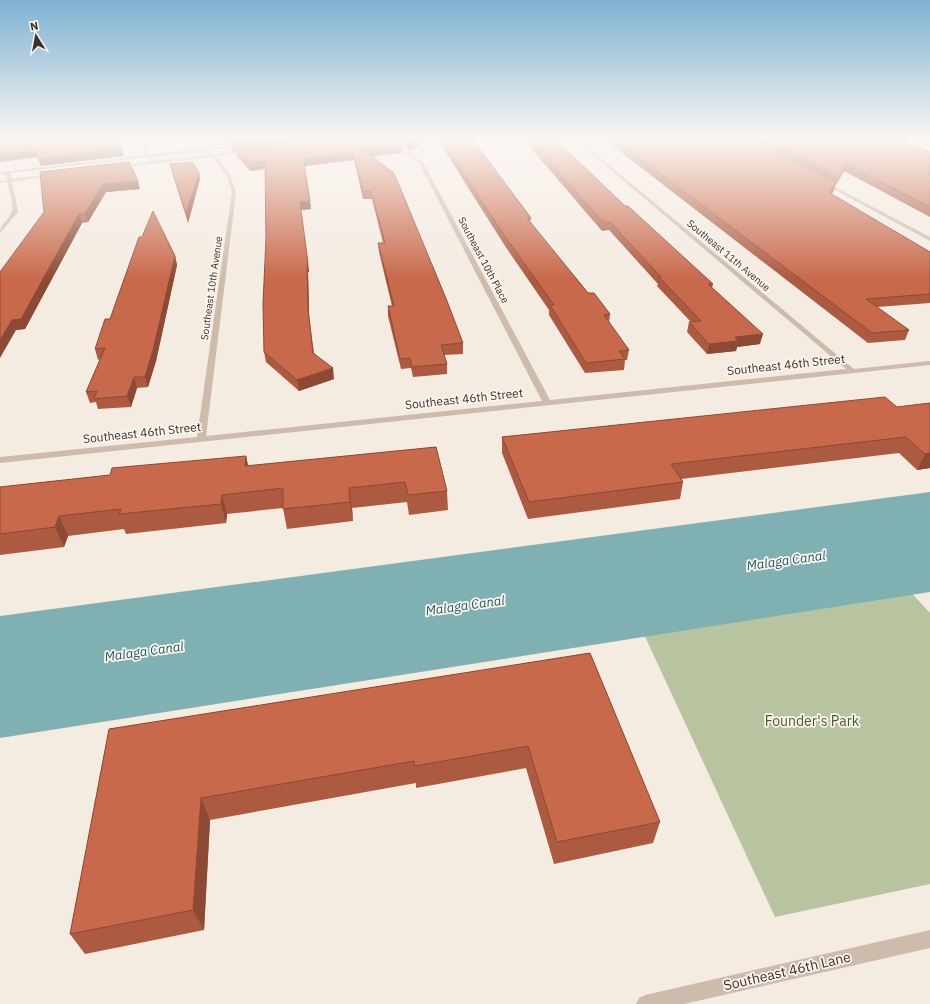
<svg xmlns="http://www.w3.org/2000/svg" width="930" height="1004" font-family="'IBM Plex Sans',sans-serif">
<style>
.green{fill:#b8c4a0}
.water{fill:#7fb0b2}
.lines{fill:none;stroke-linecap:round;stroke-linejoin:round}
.minor{fill:#cdbbac;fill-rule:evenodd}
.wall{fill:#ac5a40}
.shaded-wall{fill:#8c4a34}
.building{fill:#c8694b;stroke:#8c4a34}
.labels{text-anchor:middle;stroke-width:3.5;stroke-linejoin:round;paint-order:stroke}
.far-street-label{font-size:10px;fill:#3b302b;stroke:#fbf5ee}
.street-label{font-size:12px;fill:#3b302b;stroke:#fbf5ee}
.water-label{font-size:13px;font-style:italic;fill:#1f5a5e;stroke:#fbf5ee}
.near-park-label{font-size:14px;fill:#4a5a2e;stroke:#fbf5ee}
.near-street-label{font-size:14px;fill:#3b302b;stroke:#fbf5ee}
</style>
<rect width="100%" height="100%" fill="#f4ebe1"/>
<!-- green -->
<path class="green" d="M906 587 930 613V884L775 917 642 630Z"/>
<!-- water -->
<path class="water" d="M930 492V592L0 738V616Z"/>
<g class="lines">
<!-- minor -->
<path class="minor" d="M137 139H141L150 154 244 144 245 146 210 150 213 154 250 150 252 151 216 156 230 174 236 192 206 436 542 401 419 163 386 139H390L423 162 550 400 846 369 574 139H578L854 369 930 361V365L0 463V457L197 437 232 192C229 177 222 168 211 157L117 168 115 167 150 162 148 157 10 173 12 179 54 174 56 175 12 182 18 212 0 233C0 223 10 220 12 211 14 203 9 190 7 182L0 183V181L7 180 6 174H0V172L146 155ZM205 151 209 155 154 161 152 157Z
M912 139H917L930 144V146Z
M822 180 930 237V241L820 182Z
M930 930V948L684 1004H636L639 998 645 995Z"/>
</g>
<!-- wall -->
<path class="wall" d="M222 139H392L402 146V153L372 156 463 343V354L444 355 447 364V374L413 377 411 368 401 369 388 316V306H392L379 252 378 243H383L372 199H363L354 160 305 166 311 209 301 210 309 272H308L309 317 314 353 334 379 299 391 266 362 264 352 266 238 265 169 250 171 237 156 236 151H233L231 149 230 144H227Z
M392 139H429L410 151Z
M438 139H472L531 218 530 222 588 293 610 314 609 322 629 350 627 360H625L624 370 585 373 549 315V310L505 246 438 140Z
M523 139H555L625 206 713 284 712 288 760 344 737 347 736 351 707 354 687 332 689 322H691L657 286 658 284 609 230 602 231Z
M604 139H897L930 152V217L844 171 836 185 835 184 834 190 831 194 930 252V303L877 307 909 330 905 340 868 343Z
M170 164 200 179 188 223 172 172Z
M40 172 140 189 106 192 88 222 82 223 25 329 16 330 44 212Z
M175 256 177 265 156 361 148 387 137 388 131 407 98 409 96 402 90 403 86 392 100 359 98 360 95 349 110 319Z
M930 403V468L917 470 899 453 681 479 683 482 680 499 528 519 502 453V437L897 407Z
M436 447 447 491 448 510 409 515 407 502 352 508 353 521 287 529 283 508 227 514 226 523 126 534 124 529 68 536 64 547 0 555V487L110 475 246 456 248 466Z
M590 653 660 822 653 843 554 864 526 768 416 788V783L210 820 204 930 85 954 70 934 109 729Z"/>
<!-- shaded-wall -->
<path class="shaded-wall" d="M226 139H278L230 142V144H227Z
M283 139H342L236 149V151H233L232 144Z
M419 139H429L410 151V145Z
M402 146V153L365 157 364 150Z
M122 149 124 156 41 166 38 159Z
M37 150 40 157 0 162V155Z
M353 153 354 160 304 166 303 159Z
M265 161 266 169 250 171 249 163Z
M846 164 844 171 836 185 839 178Z
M199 172 200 179 188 223 186 214Z
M138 181 140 189 106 192 88 222 85 214 103 184Z
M836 182 834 190 828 201 830 193Z
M310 201 311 209 301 210 300 202Z
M79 214 82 223 25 329 16 330 0 358V340L12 320Z
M175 256 177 265 156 361 148 387 145 377Z
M307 263H308L309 272H308L309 317 308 308Z
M763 334 760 344 737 347 736 351 707 354 709 344 735 337Z
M333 368 334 379 299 391 297 380Z
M134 377 137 388 131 407 127 396Z
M930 453V468L917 470 925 454Z
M246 456 250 475 245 466Z
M349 488 352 508 353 521 350 502Z
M222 495 227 514 226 523 221 504Z
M59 516 68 536 64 547 55 527Z
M201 798 210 820 204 930 193 910Z"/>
<!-- building -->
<path class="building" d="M0 139H117L122 149 38 159 37 150 0 155Z
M254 139H283L232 144 230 142Z
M321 139H392L402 146 364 150 394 173 447 301 463 343 441 345 447 364 412 367 410 358 400 359 388 306H394L378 243H385L371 191 363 192 353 153 303 159 310 201 300 202 308 263H307L308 308 313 353 333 368 297 380 264 352 263 304 266 238 265 161 249 163 236 149Z
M401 139H419L410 145Z
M441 139H472L531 218H527L588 293H594L610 314 604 315 629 350 619 351 625 359 586 363 550 305H554L506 238Z
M529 139H555L625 206H628L713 284H708L763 334 735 337 738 341 709 344 689 322 701 321 659 277H661L610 222H603Z
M614 139H753L836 182 830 193 930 252V294L866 299 909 330 872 333Z
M763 139H897L930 152V207L846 164 839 178Z
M129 162 138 181 103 184 85 214H79L21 319 12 320 0 340V272L44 212 40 172Z
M192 162 199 172 186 214 170 164Z
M153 211 175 256 153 350 145 377H134L127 396 94 399 97 391 86 392 105 348 95 349 105 319H110L139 237H142Z
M885 397 897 407 930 403V453L925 454 906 437 671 464 683 482 529 502 502 437Z
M436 447 447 491 408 495 405 482 349 488 350 502 283 509V488L222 495 221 504 119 514 121 509 59 516 55 527 0 534V487L110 475 112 468 246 456 245 466Z
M590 653 660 822 557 842 528 746 415 766 414 761 201 798 193 910 70 934 109 729Z"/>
<!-- sky -->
<linearGradient id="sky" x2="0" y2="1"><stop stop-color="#7eb2d2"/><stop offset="0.5" stop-color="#faf6f2"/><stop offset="1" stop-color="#faf6f2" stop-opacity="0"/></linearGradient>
<rect width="930" height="279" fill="url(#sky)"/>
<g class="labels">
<!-- far-street labels -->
<g class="far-street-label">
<text transform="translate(729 255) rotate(40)" y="4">Southeast 11th Avenue</text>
<text transform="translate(484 260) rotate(62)" y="4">Southeast 10th Place</text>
<text transform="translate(211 288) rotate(-82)" y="4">Southeast 10th Avenue</text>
</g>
<!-- street labels -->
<g class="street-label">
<text transform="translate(786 365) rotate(-6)" y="4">Southeast 46th Street</text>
<text transform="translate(464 399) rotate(-6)" y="4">Southeast 46th Street</text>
<text transform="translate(142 433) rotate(-6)" y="4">Southeast 46th Street</text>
</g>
<!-- water labels -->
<g class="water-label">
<text transform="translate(786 560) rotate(-8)" y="5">Malaga Canal</text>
<text transform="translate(465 605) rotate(-8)" y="5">Malaga Canal</text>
<text transform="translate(144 651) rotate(-8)" y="5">Malaga Canal</text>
</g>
<!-- near-park labels -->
<g class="near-park-label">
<text x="812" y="726">Founder's Park</text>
</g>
<!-- near-street labels -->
<g class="near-street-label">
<text transform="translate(787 971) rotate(-13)" y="5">Southeast 46th Lane</text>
</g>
</g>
<!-- north arrow -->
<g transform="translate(36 36) rotate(349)" stroke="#fbf5ee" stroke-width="3" paint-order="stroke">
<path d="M0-3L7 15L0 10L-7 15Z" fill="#3b302b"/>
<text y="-6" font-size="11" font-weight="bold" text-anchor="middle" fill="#3b302b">N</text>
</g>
</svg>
